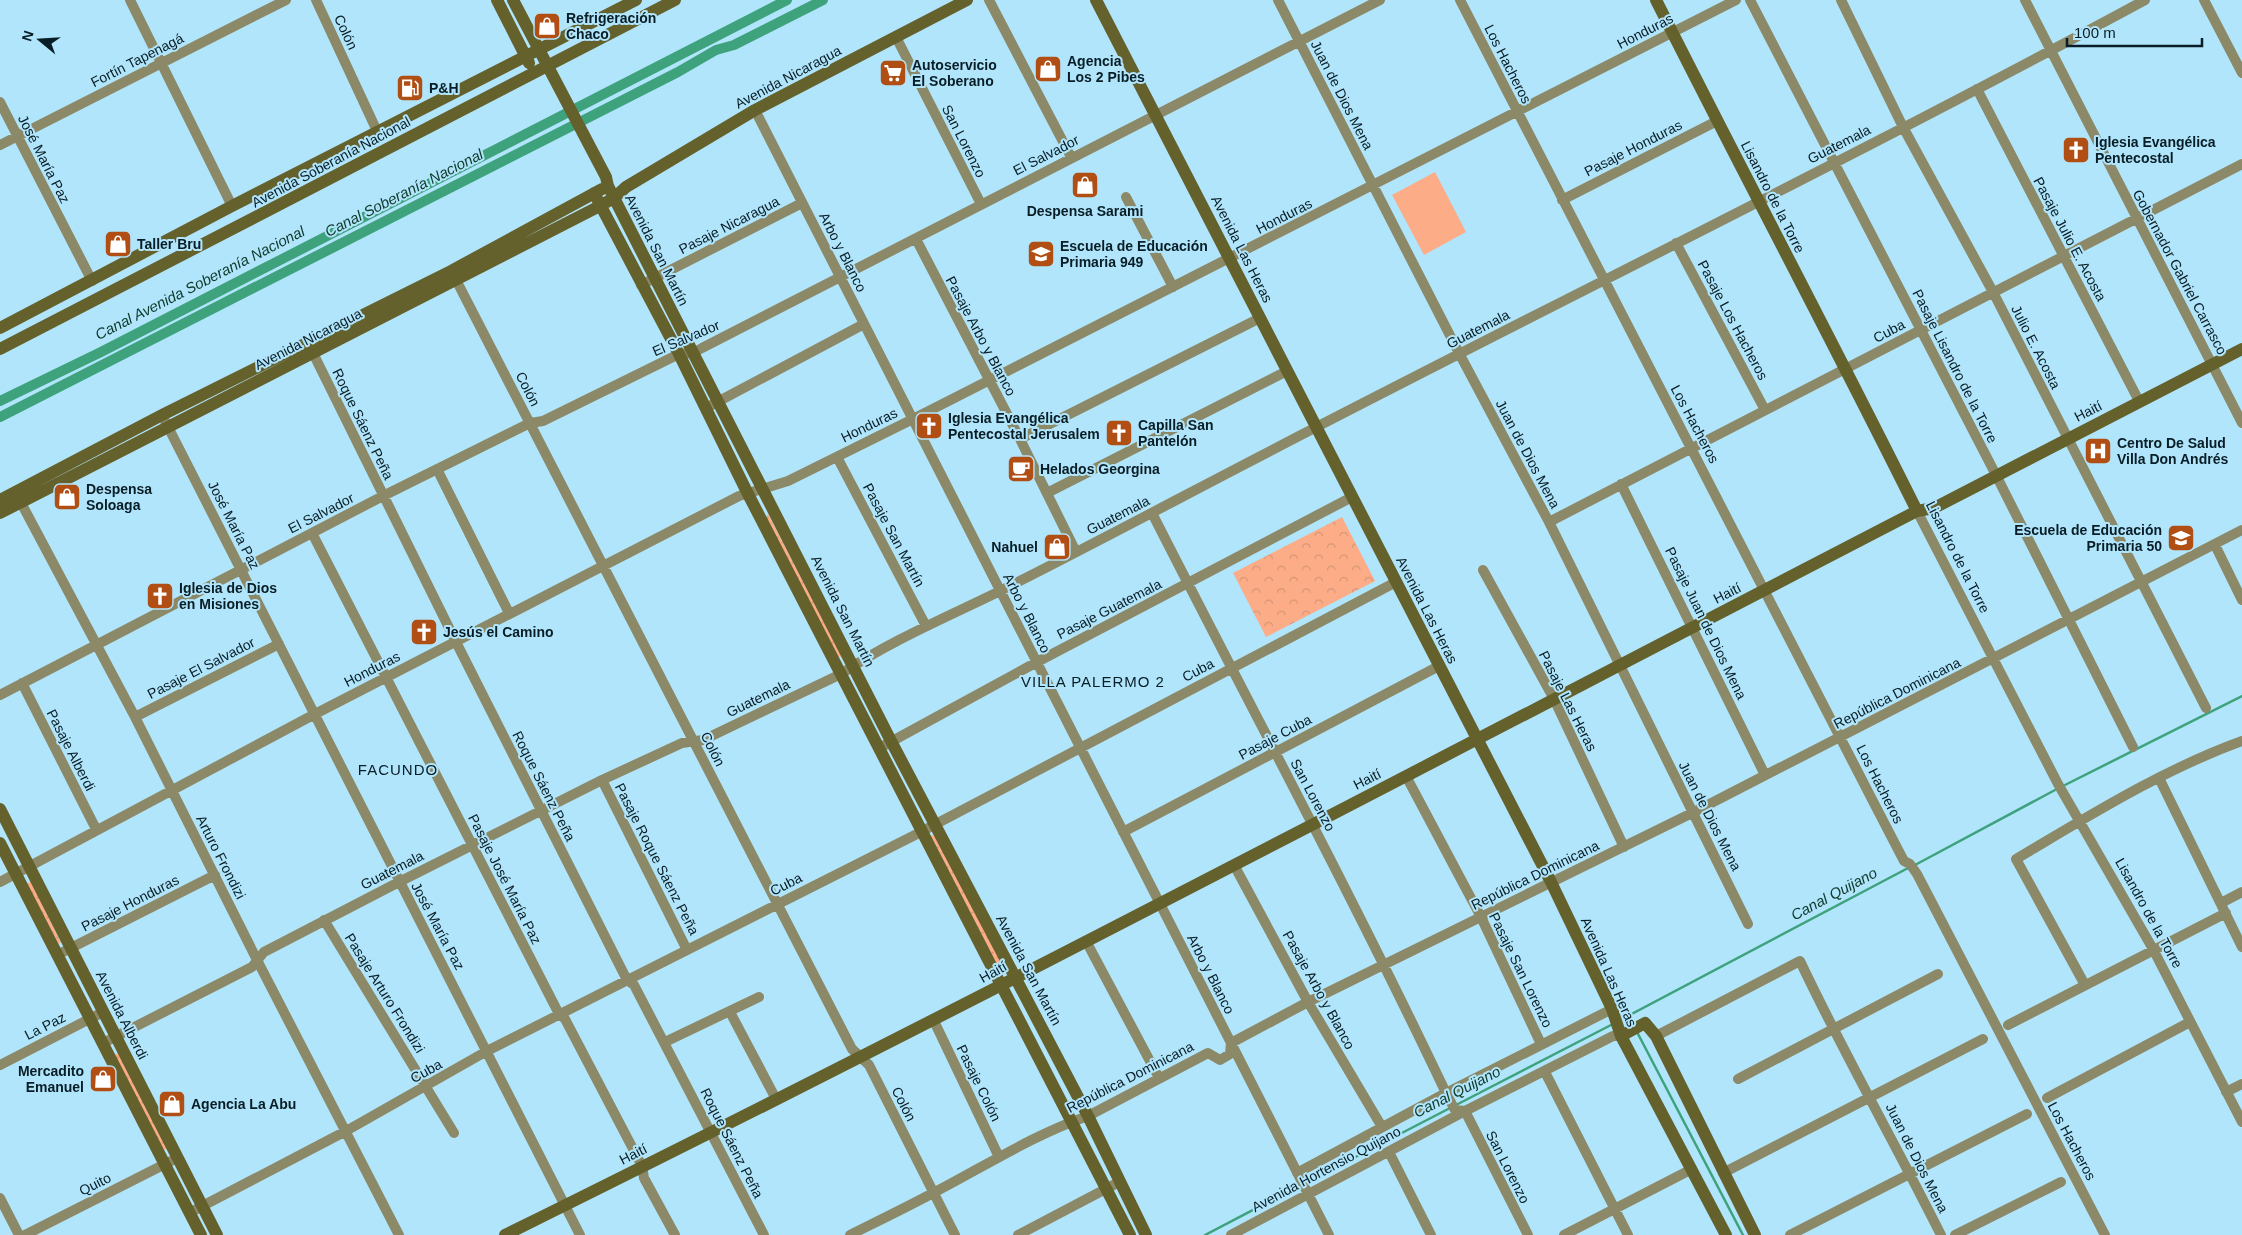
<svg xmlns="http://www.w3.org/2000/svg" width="2242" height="1235" font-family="Helvetica,sans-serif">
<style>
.grass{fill:url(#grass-dots)}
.forest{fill:url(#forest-crowns)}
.pitch{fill:#fcad88}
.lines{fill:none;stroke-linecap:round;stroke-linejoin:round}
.stream{stroke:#3ea27d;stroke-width:2.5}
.canal{stroke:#3ea27d;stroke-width:10}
.street{stroke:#8b8967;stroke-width:10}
.secondary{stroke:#65612d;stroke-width:12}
.labels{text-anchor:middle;stroke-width:4;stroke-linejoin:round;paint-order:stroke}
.poi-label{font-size:14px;font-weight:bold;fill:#081d25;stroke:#b1e5fb;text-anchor:start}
.street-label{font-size:14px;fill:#081d25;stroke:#b1e5fb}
.water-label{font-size:15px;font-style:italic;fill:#0e3a2a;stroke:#b1e5fb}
.neighbourhood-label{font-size:15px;letter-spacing:1px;fill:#081d25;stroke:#b1e5fb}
</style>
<defs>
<pattern id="grass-dots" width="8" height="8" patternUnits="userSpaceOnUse" patternTransform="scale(1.25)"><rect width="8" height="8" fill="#fcad88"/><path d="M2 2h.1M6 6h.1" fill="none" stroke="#d69475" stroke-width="1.8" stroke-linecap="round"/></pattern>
<pattern id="forest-crowns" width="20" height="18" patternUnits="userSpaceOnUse" patternTransform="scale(1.25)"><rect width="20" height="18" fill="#fcad88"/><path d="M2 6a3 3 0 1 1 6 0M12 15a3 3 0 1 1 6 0" fill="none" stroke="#d69475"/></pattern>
</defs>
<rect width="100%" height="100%" fill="#b1e5fb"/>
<!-- grass -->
<path class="grass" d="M768 514 842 656 840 657 837 656 766 518Z
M933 835 936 836 1003 966 1002 967H998L931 836Z
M31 882 61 943 56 944 25 884Z
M118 1053 167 1149 162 1150 113 1056Z"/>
<!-- forest -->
<path class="forest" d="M1342 517 1375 581 1266 637 1233 573Z"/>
<!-- pitch -->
<path class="pitch" d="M1435 172 1466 232 1424 255 1392 195Z"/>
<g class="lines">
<!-- stream -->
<path class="stream" d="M2065 785 2242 696
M1915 865 2055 790
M1629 1016 1634 1025
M1624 1018 1910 867
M1637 1032 1743 1235
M1456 1105 1611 1025
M1313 1179 1452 1107
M1205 1235 1295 1188"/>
<!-- canal -->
<path class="canal" d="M0 401 101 352 787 0
M0 417 678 72 716 50 734 45 823 0"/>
<!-- street -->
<path class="street" d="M130 0 232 206
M316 0 377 131
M989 0 1071 157
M1278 0 1459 353 1549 522 1748 924
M1460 0 1877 809 1904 861 1910 864 1917 874 2105 1235
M1750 0 1996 475 2133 747
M1841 0 1903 127 1993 292 2206 708
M2025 0 2242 423
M2204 0 2242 73
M896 37 981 204
M1977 89 2139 401
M0 102 92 281
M755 110 1329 1235
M0 145 286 0
M1126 197 1173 287
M1562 200 1717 121
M916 239 1020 439 1076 552
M1676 243 1765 410
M453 274 852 1049 869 1065 955 1235
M641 285 802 203
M310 347 456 642 627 980 634 985 764 1235
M706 408 864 324
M165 421 580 1235
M1020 439 1260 318
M837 457 926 626
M437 469 509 613
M1621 484 1765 775
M1047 493 1287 371
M18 497 135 717 257 960 399 1235
M1917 511 2058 784 2153 949 2242 1122
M1152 513C1250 706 1353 897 1446 1093L1455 1110 1465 1111 1528 1235
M1549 522 2242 164
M312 533 559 1014 565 1019 642 1166 644 1178 675 1235
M2215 545 2242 600
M1483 570 1554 699 1624 847
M22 683 96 829
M0 695 383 496 530 423 543 421 679 354 693 353 702 348 1380 0
M135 717 279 644
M885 745 1037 662 1352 497
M1406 776 1481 917 1541 1044
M2159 778 2242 947
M602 780 687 950
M1123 832 1439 666
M1234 865 1308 1002 1382 1127
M0 882 315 714 739 496 788 481 913 419 1736 0
M2221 903 2242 892
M324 920 454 1133
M1086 941 1159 1078
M57 955 215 875
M2085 985 2016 859C2089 816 2162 770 2242 741
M730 1012 776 1099
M934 1021 999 1157
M2008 1025 2226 913
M1656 1036 1800 961C1844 1054 1895 1143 1941 1235
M109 1040 252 967 264 952 399 882 602 780 682 743 703 740 841 674C890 641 945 618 998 592 1060 561 1121 529 1182 497 1501 329 1827 172 2145 0
M665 1042 759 997
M0 1065 103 1012
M1545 1072 1628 1235
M1738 1079 1938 974
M2226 1092 2242 1084
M2047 1098 2190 1022
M1389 1152 1431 1235
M1297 1173 1446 1093 1612 1009
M1723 1173 1983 1039
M0 1198 19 1235
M189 1213 346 1131 487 1051 913 836 1396 582
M25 1235 171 1161
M850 1235C878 1221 907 1207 935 1192 985 1166 1035 1134 1088 1116L1208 1053 1220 1060 1230 1054 1231 1043 1308 1002 1692 813 2242 530
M1018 1235 1119 1182
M1231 1235 1465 1111 1613 1036H1621
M1564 1235 1692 1169
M1790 1235 2027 1114
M1955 1235 2061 1182"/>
<!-- secondary -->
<path class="secondary" d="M497 0 529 63
M513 0 606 177 608 186 891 741 1088 1116 1146 1235
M1096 0 1551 882 1612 1009 1621 1036 1726 1235
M1656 0C1742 171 1832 340 1917 511
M594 193 679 354 747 492 1130 1235
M0 328 232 206 636 0
M0 349 675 0
M0 500 162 415 451 271 602 189
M0 513 594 209 614 198 626 187 755 110 967 0
M0 809 217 1235
M0 843 201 1235
M1621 1036 1645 1023 1656 1036 1755 1235
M505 1235C979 1001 1447 754 1917 511L1934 508 2242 349"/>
</g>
<!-- icons -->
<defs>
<g id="shop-square" transform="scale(1.4375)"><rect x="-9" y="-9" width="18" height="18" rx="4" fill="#b04e13" stroke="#b1e5fb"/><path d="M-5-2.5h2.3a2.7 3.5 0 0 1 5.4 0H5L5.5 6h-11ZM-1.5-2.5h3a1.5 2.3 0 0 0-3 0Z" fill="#fff"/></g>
<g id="supermarket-square" transform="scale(1.4375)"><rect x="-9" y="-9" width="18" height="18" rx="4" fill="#b04e13" stroke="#b1e5fb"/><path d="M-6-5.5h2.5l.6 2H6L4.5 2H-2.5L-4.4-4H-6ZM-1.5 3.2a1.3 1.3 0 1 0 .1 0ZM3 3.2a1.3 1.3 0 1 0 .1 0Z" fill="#fff"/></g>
<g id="fuel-square" transform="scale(1.4375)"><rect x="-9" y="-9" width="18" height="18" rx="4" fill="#b04e13" stroke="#b1e5fb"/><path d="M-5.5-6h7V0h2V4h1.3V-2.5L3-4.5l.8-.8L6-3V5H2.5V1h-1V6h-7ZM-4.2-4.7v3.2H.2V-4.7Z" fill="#fff"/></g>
<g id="church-square" transform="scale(1.4375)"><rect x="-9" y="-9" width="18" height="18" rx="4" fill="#b04e13" stroke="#b1e5fb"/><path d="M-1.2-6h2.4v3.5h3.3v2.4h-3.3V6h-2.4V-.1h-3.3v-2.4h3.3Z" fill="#fff"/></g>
<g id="school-square" transform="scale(1.4375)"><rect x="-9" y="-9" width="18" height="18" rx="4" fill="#b04e13" stroke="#b1e5fb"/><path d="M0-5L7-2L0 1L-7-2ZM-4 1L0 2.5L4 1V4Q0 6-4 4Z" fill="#fff"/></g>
<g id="hospital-square" transform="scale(1.4375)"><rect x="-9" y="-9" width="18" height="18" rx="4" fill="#b04e13" stroke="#b1e5fb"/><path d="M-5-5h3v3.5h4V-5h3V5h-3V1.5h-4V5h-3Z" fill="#fff"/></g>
<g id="cafe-square" transform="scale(1.4375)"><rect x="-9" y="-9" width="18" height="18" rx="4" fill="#b04e13" stroke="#b1e5fb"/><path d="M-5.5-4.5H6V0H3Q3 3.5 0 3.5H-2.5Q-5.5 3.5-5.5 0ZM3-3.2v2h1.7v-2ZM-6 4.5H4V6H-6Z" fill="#fff"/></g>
</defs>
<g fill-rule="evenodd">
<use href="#shop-square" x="547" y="26"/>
<use href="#shop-square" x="1048" y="69"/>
<use href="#supermarket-square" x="893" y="73"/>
<use href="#fuel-square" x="410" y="88"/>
<use href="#church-square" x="2076" y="150"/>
<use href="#shop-square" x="1085" y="185"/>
<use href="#shop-square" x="118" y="244"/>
<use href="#school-square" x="1041" y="254"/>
<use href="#church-square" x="929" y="426"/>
<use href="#church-square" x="1119" y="433"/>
<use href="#hospital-square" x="2098" y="451"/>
<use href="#cafe-square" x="1021" y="469"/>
<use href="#shop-square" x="67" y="497"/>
<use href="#school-square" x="2181" y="538"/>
<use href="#shop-square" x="1057" y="547"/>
<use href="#church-square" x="160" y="596"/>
<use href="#church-square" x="424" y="632"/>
<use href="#shop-square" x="103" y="1079"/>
<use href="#shop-square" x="172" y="1104"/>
</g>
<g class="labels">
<!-- poi labels -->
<g class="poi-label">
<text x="566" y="23">Refrigeración<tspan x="566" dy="16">Chaco</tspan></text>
<text x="1067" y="66">Agencia<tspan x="1067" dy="16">Los 2 Pibes</tspan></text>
<text x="912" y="70">Autoservicio<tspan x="912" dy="16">El Soberano</tspan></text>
<text x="429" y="93">P&amp;H</text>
<text x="2095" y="147">Iglesia Evangélica<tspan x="2095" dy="16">Pentecostal</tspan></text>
<text x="1085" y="216" text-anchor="middle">Despensa Sarami</text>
<text x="137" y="249">Taller Bru</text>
<text x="1060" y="251">Escuela de Educación<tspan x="1060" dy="16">Primaria 949</tspan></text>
<text x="948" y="423">Iglesia Evangélica<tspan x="948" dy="16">Pentecostal Jerusalem</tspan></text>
<text x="1138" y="430">Capilla San<tspan x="1138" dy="16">Pantelón</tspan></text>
<text x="2117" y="448">Centro De Salud<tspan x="2117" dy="16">Villa Don Andrés</tspan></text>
<text x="1040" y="474">Helados Georgina</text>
<text x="86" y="494">Despensa<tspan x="86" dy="16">Soloaga</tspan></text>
<text x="2162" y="535" text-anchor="end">Escuela de Educación<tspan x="2162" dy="16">Primaria 50</tspan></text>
<text x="1038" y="552" text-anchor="end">Nahuel</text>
<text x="179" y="593">Iglesia de Dios<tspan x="179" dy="16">en Misiones</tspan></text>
<text x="443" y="637">Jesús el Camino</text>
<text x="84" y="1076" text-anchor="end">Mercadito<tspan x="84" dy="16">Emanuel</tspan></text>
<text x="191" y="1109">Agencia La Abu</text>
</g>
<!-- street labels -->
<g class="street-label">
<text transform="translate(1645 31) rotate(-27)" y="5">Honduras</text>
<text transform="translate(346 32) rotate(65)" y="5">Colón</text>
<text transform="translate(137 60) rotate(-27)" y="5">Fortín Tapenagá</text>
<text transform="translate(1508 64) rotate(63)" y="5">Los Hacheros</text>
<text transform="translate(788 77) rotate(-28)" y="5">Avenida Nicaragua</text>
<text transform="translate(1342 95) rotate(63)" y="5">Juan de Dios Mena</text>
<text transform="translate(964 141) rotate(63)" y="5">San Lorenzo</text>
<text transform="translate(1839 144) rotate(-27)" y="5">Guatemala</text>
<text transform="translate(1633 148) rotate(-27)" y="5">Pasaje Honduras</text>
<text transform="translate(1046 155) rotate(-27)" y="5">El Salvador</text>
<text transform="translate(44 159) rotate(63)" y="5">José María Paz</text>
<text transform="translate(331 162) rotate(-28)" y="5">Avenida Soberanía Nacional</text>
<text transform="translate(1773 197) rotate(63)" y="5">Lisandro de la Torre</text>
<text transform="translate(1284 216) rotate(-27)" y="5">Honduras</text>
<text transform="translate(729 225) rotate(-27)" y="5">Pasaje Nicaragua</text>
<text transform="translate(2070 239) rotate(62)" y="5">Pasaje Julio E. Acosta</text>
<text transform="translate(1242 249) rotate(63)" y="5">Avenida Las Heras</text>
<text transform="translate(657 250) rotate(63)" y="5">Avenida San Martín</text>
<text transform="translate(843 252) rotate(63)" y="5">Arbo y Blanco</text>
<text transform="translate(2180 272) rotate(62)" y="5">Gobernador Gabriel Carrasco</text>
<text transform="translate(1733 320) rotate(62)" y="5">Pasaje Los Hacheros</text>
<text transform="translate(1478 329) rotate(-27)" y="5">Guatemala</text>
<text transform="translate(1889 331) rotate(-28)" y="5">Cuba</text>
<text transform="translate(981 336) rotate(62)" y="5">Pasaje Arbo y Blanco</text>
<text transform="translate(686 338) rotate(-23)" y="5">El Salvador</text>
<text transform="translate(308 339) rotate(-27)" y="5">Avenida Nicaragua</text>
<text transform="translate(2036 347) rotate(63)" y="5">Julio E. Acosta</text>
<text transform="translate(1955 366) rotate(63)" y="5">Pasaje Lisandro de la Torre</text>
<text transform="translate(528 389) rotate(63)" y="5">Colón</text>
<text transform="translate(2088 411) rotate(-27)" y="5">Haití</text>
<text transform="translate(363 424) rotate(64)" y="5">Roque Sáenz Peña</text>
<text transform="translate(1695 424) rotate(62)" y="5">Los Hacheros</text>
<text transform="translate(869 425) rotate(-26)" y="5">Honduras</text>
<text transform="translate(1528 454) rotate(62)" y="5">Juan de Dios Mena</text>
<text transform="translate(321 513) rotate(-27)" y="5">El Salvador</text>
<text transform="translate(1118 515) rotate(-27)" y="5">Guatemala</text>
<text transform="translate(234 525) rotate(63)" y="5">José María Paz</text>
<text transform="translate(894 535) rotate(62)" y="5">Pasaje San Martín</text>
<text transform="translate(1958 557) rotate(63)" y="5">Lisandro de la Torre</text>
<text transform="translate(1727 593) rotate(-27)" y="5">Haití</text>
<text transform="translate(1109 609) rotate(-27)" y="5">Pasaje Guatemala</text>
<text transform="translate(1427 610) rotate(63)" y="5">Avenida Las Heras</text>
<text transform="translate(843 611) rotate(63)" y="5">Avenida San Martín</text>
<text transform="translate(1027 613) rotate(63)" y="5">Arbo y Blanco</text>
<text transform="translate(1706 623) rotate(64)" y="5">Pasaje Juan de Dios Mena</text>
<text transform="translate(201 668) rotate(-27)" y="5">Pasaje El Salvador</text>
<text transform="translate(372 669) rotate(-27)" y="5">Honduras</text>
<text transform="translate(1198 670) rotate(-28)" y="5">Cuba</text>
<text transform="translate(1897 693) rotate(-27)" y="5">República Dominicana</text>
<text transform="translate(758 698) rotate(-26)" y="5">Guatemala</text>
<text transform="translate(1568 701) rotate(63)" y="5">Pasaje Las Heras</text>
<text transform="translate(1275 737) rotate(-28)" y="5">Pasaje Cuba</text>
<text transform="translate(713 749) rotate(63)" y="5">Colón</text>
<text transform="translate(71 750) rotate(63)" y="5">Pasaje Alberdi</text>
<text transform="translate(1367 779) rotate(-27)" y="5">Haití</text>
<text transform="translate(1880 784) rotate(63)" y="5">Los Hacheros</text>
<text transform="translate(544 786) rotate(63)" y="5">Roque Sáenz Peña</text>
<text transform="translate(1313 795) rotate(62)" y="5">San Lorenzo</text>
<text transform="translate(1710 816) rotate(63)" y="5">Juan de Dios Mena</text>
<text transform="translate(221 857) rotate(63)" y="5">Arturo Frondizi</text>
<text transform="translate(657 859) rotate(63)" y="5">Pasaje Roque Sáenz Peña</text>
<text transform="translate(392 870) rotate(-27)" y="5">Guatemala</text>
<text transform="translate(1535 875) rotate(-26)" y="5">República Dominicana</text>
<text transform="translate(505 879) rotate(63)" y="5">Pasaje José María Paz</text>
<text transform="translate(786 884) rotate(-27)" y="5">Cuba</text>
<text transform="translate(130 903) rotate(-27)" y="5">Pasaje Honduras</text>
<text transform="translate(2149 913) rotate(61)" y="5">Lisandro de la Torre</text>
<text transform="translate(438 926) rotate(62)" y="5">José María Paz</text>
<text transform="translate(1029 970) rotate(62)" y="5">Avenida San Martín</text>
<text transform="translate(1521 970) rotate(64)" y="5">Pasaje San Lorenzo</text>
<text transform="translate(993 972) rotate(-29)" y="5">Haití</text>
<text transform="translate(1609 972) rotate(66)" y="5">Avenida Las Heras</text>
<text transform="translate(1211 974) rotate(63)" y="5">Arbo y Blanco</text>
<text transform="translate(1319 990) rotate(61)" y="5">Pasaje Arbo y Blanco</text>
<text transform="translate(385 993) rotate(58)" y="5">Pasaje Arturo Frondizi</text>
<text transform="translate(122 1015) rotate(63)" y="5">Avenida Alberdi</text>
<text transform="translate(45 1026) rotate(-27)" y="5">La Paz</text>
<text transform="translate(426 1071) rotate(-29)" y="5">Cuba</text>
<text transform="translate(1130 1077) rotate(-27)" y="5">República Dominicana</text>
<text transform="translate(979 1083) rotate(64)" y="5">Pasaje Colón</text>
<text transform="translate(904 1104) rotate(63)" y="5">Colón</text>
<text transform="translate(2072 1141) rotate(62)" y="5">Los Hacheros</text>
<text transform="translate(732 1143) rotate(63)" y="5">Roque Sáenz Peña</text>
<text transform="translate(633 1154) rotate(-27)" y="5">Haití</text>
<text transform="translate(1917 1158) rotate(63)" y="5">Juan de Dios Mena</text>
<text transform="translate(1508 1167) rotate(63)" y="5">San Lorenzo</text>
<text transform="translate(1326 1169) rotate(-28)" y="5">Avenida Hortensio Quijano</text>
<text transform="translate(95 1184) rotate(-27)" y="5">Quito</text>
</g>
<!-- water labels -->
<g class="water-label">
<text transform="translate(404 193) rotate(-27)" y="5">Canal Soberanía Nacional</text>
<text transform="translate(200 283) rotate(-27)" y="5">Canal Avenida Soberanía Nacional</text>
<text transform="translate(1834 894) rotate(-28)" y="5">Canal Quijano</text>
<text transform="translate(1457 1092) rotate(-27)" y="5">Canal Quijano</text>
</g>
<!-- neighbourhood labels -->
<g class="neighbourhood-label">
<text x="1093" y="687">VILLA PALERMO 2</text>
<text x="398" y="775">FACUNDO</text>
</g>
</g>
<!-- north arrow -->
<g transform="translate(40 40) rotate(288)" stroke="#b1e5fb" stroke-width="4" paint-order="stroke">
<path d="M0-4L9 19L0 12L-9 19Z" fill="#081d25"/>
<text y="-8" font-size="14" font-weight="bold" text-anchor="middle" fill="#081d25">N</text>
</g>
<!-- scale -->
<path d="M2067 38v8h135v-8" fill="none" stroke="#081d25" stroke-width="2.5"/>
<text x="2074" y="38" font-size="15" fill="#081d25" stroke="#b1e5fb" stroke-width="4" paint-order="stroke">100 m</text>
</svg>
